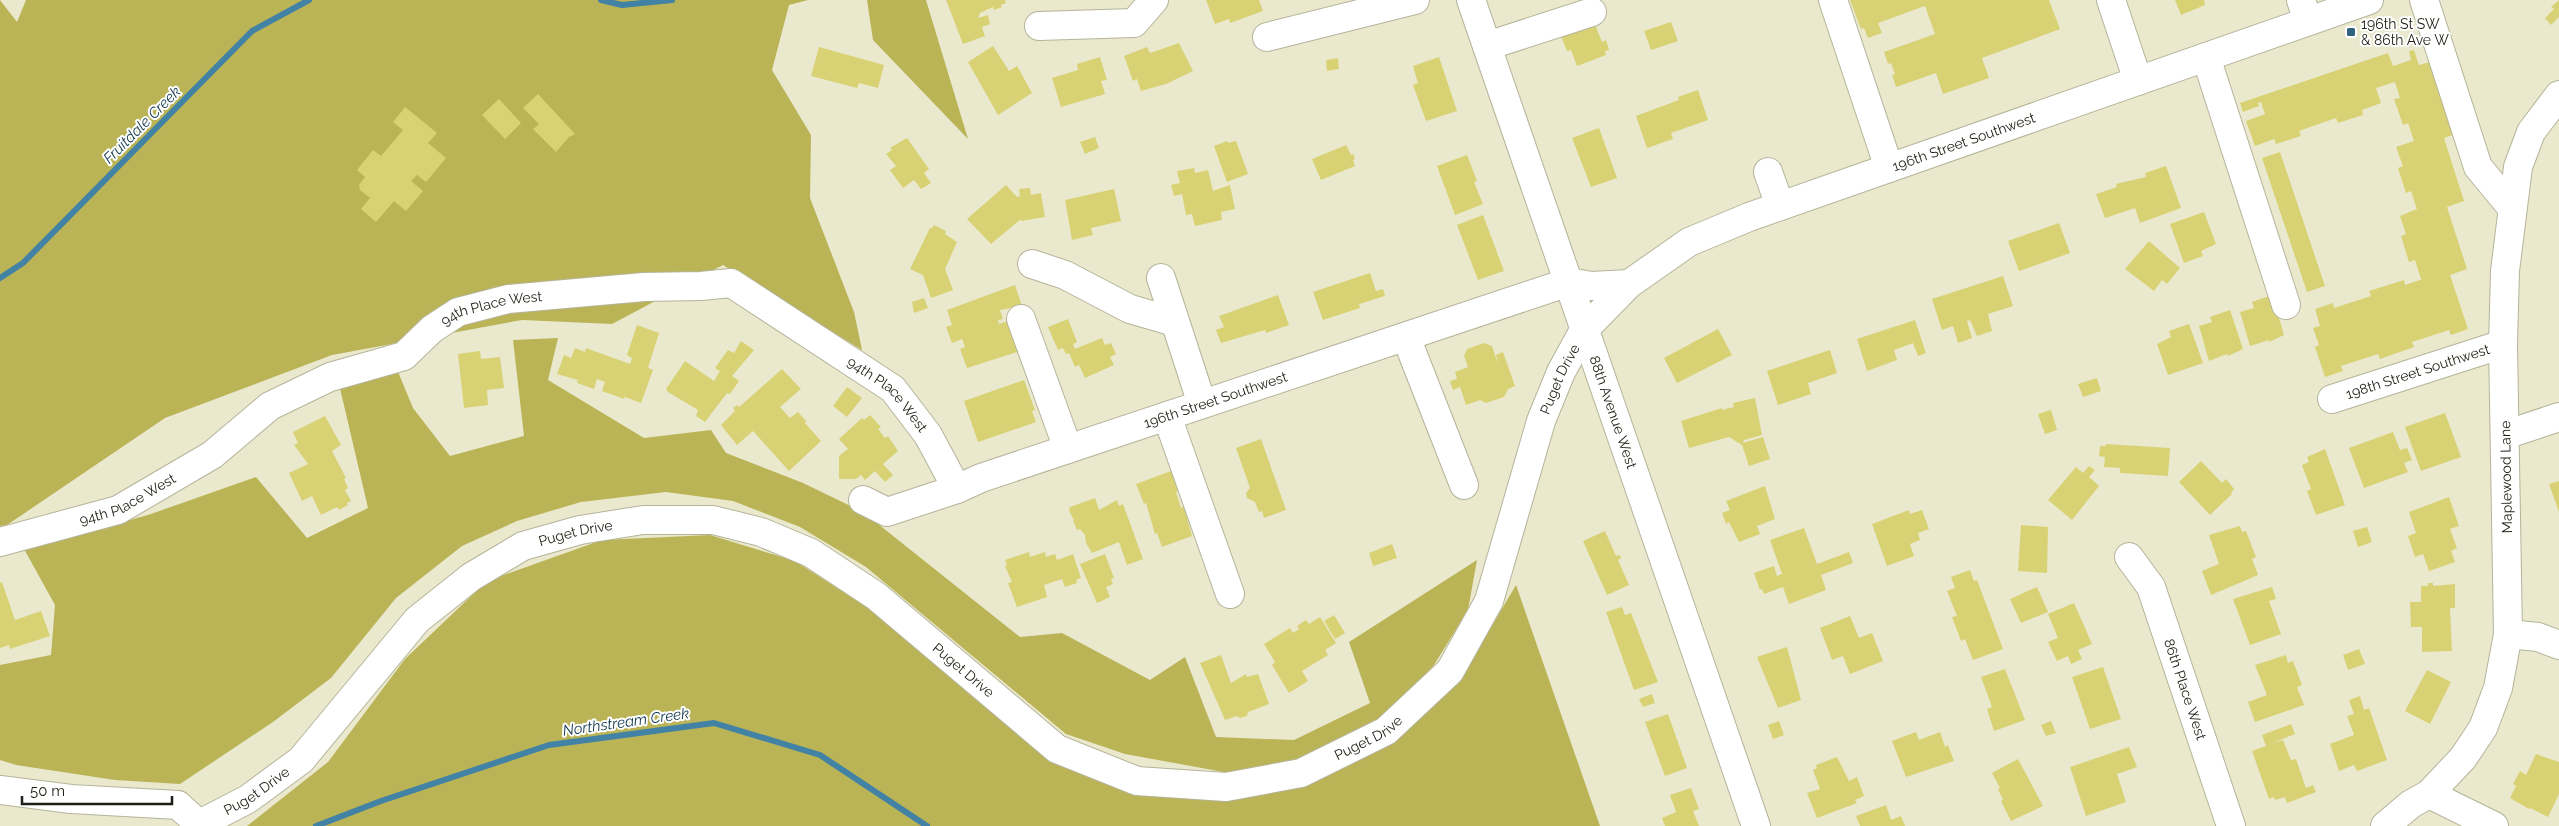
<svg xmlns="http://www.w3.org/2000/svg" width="2559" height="826" font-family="Raleway,sans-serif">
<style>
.forest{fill:#bab457}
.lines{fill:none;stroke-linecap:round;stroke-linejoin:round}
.stream{stroke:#4282a4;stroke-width:6}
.building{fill:#d8d275}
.minor-casing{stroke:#b5b49a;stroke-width:30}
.major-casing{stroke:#b5b49a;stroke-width:30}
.minor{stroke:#fff;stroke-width:28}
.major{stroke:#fff;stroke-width:28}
.poi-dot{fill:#316381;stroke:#fff;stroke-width:2}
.labels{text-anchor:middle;stroke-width:4;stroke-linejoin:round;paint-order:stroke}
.poi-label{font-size:14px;fill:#1e1e14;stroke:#fff;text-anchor:start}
.street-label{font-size:14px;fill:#1e1e14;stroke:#fff}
.water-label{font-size:15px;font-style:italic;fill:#11384e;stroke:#fff}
</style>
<rect width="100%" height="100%" fill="#eae9ce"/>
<!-- forest -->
<path class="forest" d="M0 0 17 22 26 0H808L789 5 772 70 811 135 810 198 854 312 862 350 723 265 612 324 522 320 332 355 165 418 7 525 0 526Z
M867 0H926L968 139 873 40Z
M558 338 548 380 644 438 711 430 726 453 803 483 863 512 1020 637 1062 633 1150 680 1185 657 1216 737 1294 740 1370 703 1349 642 1477 560 1468 610 1434 665 1393 710 1353 736 1297 762 1229 773 1125 754 1066 734 866 567 800 527 733 501 666 492 581 502 517 521 462 546 396 598 331 678 273 722 180 784 115 780 16 765 0 760V665L51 655 55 605 24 549 148 515 256 477 307 538 368 508 339 384 394 362 413 408 450 456 524 436 513 340Z
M710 535 795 561 876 613 1056 764 1133 794 1215 800 1391 742 1460 680 1516 585 1600 826H247L328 762 405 659 487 581 602 540Z"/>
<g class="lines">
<!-- stream -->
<path class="stream" d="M601 0 622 5 672 0
M0 278 23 263 252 31 309 0
M316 826 381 801 549 745 714 723 820 755 927 826"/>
</g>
<!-- building -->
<path class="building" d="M946 0H1005L1006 3 1001 5 1002 7 994 10 993 7 980 13 978 18 988 15 990 24 982 27 985 36 963 44Z
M1206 0H1259L1263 11 1230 23 1229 19 1215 24Z
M1850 0H2049L2060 29 1982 58 1989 78 1943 94 1936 73 1896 87 1892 75 1895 74 1891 63 1888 64 1884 52 1935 34 1925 6 1878 23 1882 33 1868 38 1864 28 1861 29Z
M2175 0H2204L2205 5 2181 15Z
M2559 0V17L2551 25 2545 18 2554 9 2551 7Z
M1593 19 1602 42 1606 40 1609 50 1605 51 1606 55 1577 66 1571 50 1567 51 1559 31Z
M1671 22 1678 41 1651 50 1644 31Z
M1179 43 1193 71 1166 84 1141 91 1137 79 1133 81 1124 56 1147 47 1150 53Z
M993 46 1009 71 1017 66 1032 93 998 115 968 62Z
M819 47 884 65 878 88 859 83 857 88 811 76Z
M2414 50 2419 65 2437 60 2461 132 2444 138 2464 201 2447 207 2467 269 2450 275 2468 329 2451 335 2449 330 2412 342 2414 347 2380 359 2378 354 2341 366 2343 371 2325 377 2315 347 2319 345 2313 328 2320 326 2315 309 2333 303 2334 308 2371 296 2369 291 2404 280 2405 285 2423 279H2421L2415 260 2409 262 2401 236 2406 234 2400 216 2417 209 2411 191 2406 193 2398 168 2403 166 2396 147 2414 141 2408 123 2403 125 2394 99 2400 98 2395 82 2376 88 2381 103 2362 110 2363 115 2338 123 2336 118 2299 131 2301 136 2276 144 2274 139 2255 146 2246 121 2265 114 2261 102 2258 103 2259 106 2243 112 2240 103 2388 53 2393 66 2411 60 2409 51Z
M1100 57 1107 80 1101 81 1105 94 1061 107 1052 78 1078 70 1077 64Z
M1439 57 1457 111 1426 121 1413 85 1418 83 1413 66Z
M1338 58 1339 69 1327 71 1326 60Z
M1698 90 1708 120 1671 133 1673 139 1647 148 1636 116 1679 100 1678 97Z
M538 94 575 134 569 137 556 152 533 129 539 124 523 108Z
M499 99 521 123 505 139 482 115Z
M405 107 437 133 428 143 446 158 426 182 417 175 411 181 423 191 406 211 394 201 376 222 361 209 370 198 360 190 359 185 365 177 357 170 373 150 381 156 403 130 393 122Z
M1599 128 1617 178 1591 187 1572 138Z
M1095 137 1099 148 1085 154 1080 142Z
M907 138 929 169 924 173 931 183 921 189 914 180 903 188 890 170 896 166 886 154 892 150 890 148Z
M1227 141 1228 143 1236 141 1248 174 1227 182 1214 146Z
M1346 145 1351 155 1353 154 1355 159 1353 160 1355 166 1321 180 1312 159Z
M2280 152 2325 286 2307 292 2262 158Z
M1467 155 1477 181 1474 182 1483 204 1455 215 1437 166Z
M2166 166 2181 208 2140 223 2135 208 2105 218 2096 194 2117 187 2116 184 2146 177 2145 173Z
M1194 168 1195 173 1208 170 1213 191 1230 185 1235 209 1221 212 1222 220 1195 226 1192 214 1186 215 1182 194 1174 196 1171 185 1180 183 1177 171Z
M1006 185 1017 197 1020 196 1019 189 1030 188 1031 195 1041 193 1045 217 1021 221V219L991 244 967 219Z
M1114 189 1121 221 1091 228 1093 235 1072 240 1065 200Z
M2204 212 2216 244 2201 251 2203 256 2184 263 2170 224Z
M1483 215 1504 271 1478 280 1457 225Z
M2059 223 2070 253 2019 271 2008 241Z
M934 225 946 231 945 234 957 242 945 269 953 290 931 298 923 275 910 269 930 228H932Z
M2149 241 2180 268 2167 284 2162 280 2154 291 2125 269Z
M1370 273 1376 291 1383 289 1385 296 1359 304 1360 308 1323 320 1313 292Z
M2003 276 2013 306 1988 314 1992 331 1977 336 1970 320 1967 321 1972 338 1958 343 1953 326 1942 330 1932 299Z
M1015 285 1022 306 1000 310 1003 319 998 320 999 324 1008 321 1020 351 967 368 960 349 965 347 962 339 952 343 946 327 952 325 947 310Z
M1278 295 1289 325 1266 333 1265 330 1221 343 1216 330 1224 327 1219 316Z
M2272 295 2284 335 2269 342V340L2250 346 2240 312 2254 308 2252 302Z
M924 298 928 308 914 313 912 302Z
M2230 310 2243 349 2228 356 2227 354 2209 361 2199 326 2212 322 2210 317Z
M1068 319 1077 342 1073 344 1075 349 1102 338 1105 345 1111 343 1116 354 1110 357 1114 365 1085 378 1079 365 1075 367 1069 353 1066 354 1063 348 1058 350 1048 327Z
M1915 320 1926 353 1918 356 1913 343 1894 350 1897 360 1867 371 1857 339Z
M2189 324 2203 363 2168 375 2157 344 2171 337 2169 331Z
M637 325 659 333 648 368 653 370 641 403 625 397 627 390 624 399 602 391 605 382 597 379 594 389 577 383 578 380 557 374 564 355 571 358 575 348 585 352 586 348 630 364 632 358 627 355Z
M1718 329 1732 355 1677 383 1664 358Z
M741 341 754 350 732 376 739 381 730 394 727 393 705 422 696 416 698 410 668 392 666 389 685 361 714 381 720 371 715 368 728 350 734 353Z
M1484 343 1492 346 1498 364 1496 355 1503 352 1515 386 1508 389 1504 397 1486 403 1480 400 1466 405 1460 387 1453 390 1450 381 1457 379 1455 372 1468 367 1464 356 1467 349Z
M1830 350 1837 373 1808 383 1811 394 1778 405 1767 371Z
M480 351 481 359 500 357 504 388 487 390 488 405 464 408 458 354Z
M782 369 801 389 780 407 790 418 798 412 806 421 805 423 821 441 789 471 753 431 737 445 721 425 735 411 733 408 737 405 739 407Z
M2097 378 2101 391 2083 397 2078 384Z
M1024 380 1035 410 1032 411 1036 422 978 442 964 401Z
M847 387 862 398 847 417 833 406Z
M1755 398 1762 435 1744 440 1743 443 1763 437 1770 459 1749 466 1742 445 1729 437 1689 448 1681 421 1722 408V410L1734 407 1733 403Z
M2051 410 2057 430 2045 434 2038 414Z
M2445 413 2461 457 2421 471 2405 427Z
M870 415 881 427 878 429 885 438 888 436 898 451 883 464 893 475 885 482 875 471 865 480 861 475 856 479H839V456L848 449 839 439 862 418 864 420Z
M325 416 341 445 332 451 346 478 344 479 348 488 345 490 351 501 347 503 348 505 339 510 337 507 321 515 312 496 302 501 289 473 308 464 294 445 298 443 293 432Z
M2393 432 2400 450 2407 448 2412 460 2404 463 2408 472 2364 488 2349 448Z
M1261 439 1286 510 1264 518 1262 511 1259 512 1255 502 1247 498 1246 493 1250 488 1236 448Z
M2106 444 2170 448 2168 476 2120 473V468L2104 467 2105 457 2099 456 2100 446H2106Z
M2325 449 2345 505 2316 515 2307 491 2311 489 2302 465 2309 462 2307 457Z
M2201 461 2222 483 2226 479 2234 489 2231 493 2232 494 2210 515 2179 482Z
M2089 466 2095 470 2089 477 2099 486 2072 520 2048 500 2076 467 2083 473Z
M1171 471 1178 491 1176 492 1181 508 1184 507 1192 536 1162 547 1157 533 1155 534 1146 503 1144 504 1136 484Z
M2559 481V512L2549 484Z
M1765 486 1775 519 1757 526 1760 534 1739 542 1729 522 1726 524 1722 513 1730 510 1726 501Z
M2449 497 2459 526 2450 529 2457 548 2451 551 2455 562 2429 571 2423 554 2415 557 2408 536 2416 533 2409 512Z
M1095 498 1099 510 1117 500 1119 506 1123 504 1143 559 1127 565 1119 542 1092 553 1086 543 1085 535 1080 529 1077 530 1073 520 1075 518 1073 519 1069 510 1070 507Z
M1909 510 1910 514 1922 510 1929 529 1918 533 1920 540 1910 544 1914 556 1887 566 1872 524Z
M2021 525 2048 527 2047 573 2018 571Z
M2240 526 2242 532 2246 531 2256 557 2252 559 2258 575 2211 595 2202 571 2219 564 2209 535Z
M2367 527 2372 542 2358 547 2353 531Z
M1804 528 1817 564 1849 552 1853 563 1821 575 1826 590 1789 604 1783 587 1764 594 1762 589 1760 590 1754 573 1774 566 1777 576 1782 574 1770 540Z
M1605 531 1616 556 1620 555 1621 558 1618 560 1629 585 1607 595 1583 541Z
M1392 544 1397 558 1373 566 1369 553Z
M1029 552 1030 557 1045 552 1046 557 1055 554 1057 560 1073 554 1081 578 1076 580 1077 583 1065 587 1062 579 1044 585 1047 597 1017 607 1008 583 1012 582 1005 566 1007 565 1005 560Z
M1105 554 1114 578 1111 579 1113 584 1106 587 1110 597 1097 603 1080 564Z
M1970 570 1974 581 1977 580 2003 649 1973 660 1965 639 1961 641 1952 617 1957 616 1947 591 1955 588 1951 577Z
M2 582 15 620 41 611 50 636 10 649 9 645 0 648V583Z
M2428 583H2433V586L2455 584V608H2450L2452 651 2422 652V627H2411L2410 602H2421V586H2428Z
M2037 587 2048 612 2021 623 2010 599Z
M2272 587 2276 599 2269 601 2281 634 2250 645 2233 599Z
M2074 603 2092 644 2078 650 2082 659 2071 664 2068 656 2057 661 2048 642 2058 638 2048 614Z
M1622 607 1625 615 1631 613 1658 682 1634 690 1606 612Z
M1334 615 1345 633 1335 639 1324 621Z
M1850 616 1859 638 1872 633 1883 661 1850 674 1843 656 1832 660 1820 628Z
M1320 617 1336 643 1325 650 1328 655 1302 671 1308 681 1289 693 1272 665 1275 662 1264 644 1290 628 1293 633 1299 629 1297 626 1306 620 1309 624Z
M1787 647 1801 700 1778 708 1757 657Z
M2359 649 2365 664 2348 670 2343 655Z
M1221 655 1231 683 1246 674 1247 677 1258 674 1269 704 1248 712 1247 716 1240 718 1237 716 1225 720 1200 663Z
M2286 655 2288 663 2293 661 2302 685 2297 687 2304 705 2255 722 2248 702 2267 695 2255 665Z
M2103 667 2121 719 2090 729 2072 677Z
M2005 669 2025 720 1994 731 1987 709 1992 707 1981 677Z
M2427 670 2451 682 2430 724 2405 711Z
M1652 694 1655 703 1643 707 1639 699Z
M2360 696 2364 710 2369 708 2387 760 2357 771 2354 765 2339 771 2330 744 2354 735 2347 716 2354 714 2349 700Z
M1668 714 1687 768 1665 776 1645 722Z
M1779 721 1784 735 1773 739 1768 725Z
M2051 721 2056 733 2046 736 2041 725Z
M2291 724 2295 734 2270 744 2283 740 2291 760 2296 759 2306 788 2313 785 2316 792 2287 803 2285 797 2275 800 2274 797 2269 799 2252 751 2266 746 2262 735Z
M1916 732 1919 740 1940 732 1945 747 1948 745 1954 761 1906 777 1892 741Z
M2129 747 2137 767 2117 774 2126 802 2086 816 2070 767Z
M2536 754 2559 762V794L2548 817 2530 808 2529 809 2510 798 2516 786 2513 784 2520 771 2526 775Z
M1837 757 1849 781 1857 777 1864 796 1855 800 1857 803 1817 818 1807 793 1820 789 1813 770 1817 768 1816 765Z
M2018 759 2043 806 2011 821 2001 801 2003 800 1998 789 2000 788 1992 773Z
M1691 788 1699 809 1693 811 1699 826H1665L1662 818 1676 812 1670 795Z
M1886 805 1891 820 1901 816 1905 826H1860L1856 816Z"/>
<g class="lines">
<!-- minor casing -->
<g class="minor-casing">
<g id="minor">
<path id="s1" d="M1471 0 1756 826"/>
<path d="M1833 0 1889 168"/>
<path d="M2111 0 2138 81"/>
<path d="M2301 0 2308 21"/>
<path d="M2424 0 2478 167 2512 208"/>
<path d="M1039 26 1134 23 1154 0"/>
<path d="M1267 37 1415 0"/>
<path d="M1487 46 1592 12"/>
<path d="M2206 57 2286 305"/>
<path d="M1768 172 1780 206"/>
<path d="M1032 264 1065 275 1130 309 1175 322"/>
<path d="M1161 278 1202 404"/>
<path d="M1021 319 1068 449"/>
<path d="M1406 337 1464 485"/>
<path id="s2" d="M2332 399 2503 344"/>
<path d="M1167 416 1230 594"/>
<path d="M2505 435 2559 417"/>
<path id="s3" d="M863 500 887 512 957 489 981 478 1569 282 1591 286 1629 284"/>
<path id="s4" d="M0 542 118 510 212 455 270 406 330 377 404 356 432 329 458 312 508 299 644 287 701 286 731 283 893 389 928 435 957 489"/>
<path id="s5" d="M2129 557 2151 587 2231 826"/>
<path d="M2508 634 2538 637 2559 645"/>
<path d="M0 790 71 799 178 805 200 825"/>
<path d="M2429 794 2494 826"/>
<path d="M2385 826 2411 804 2429 794 2463 758 2483 728 2498 688 2508 634 2503 344 2505 271 2518 167 2531 132 2559 95"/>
</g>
</g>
<!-- major casing -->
<g class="major-casing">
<g id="major">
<path id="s6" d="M196 826 248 799 301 760 417 620 471 577 523 546 580 530 643 520H713L761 532 811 553 876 596 1057 749 1137 781 1226 787 1301 773 1386 731 1450 671 1489 601 1541 421 1561 372 1584 330 1629 284 1689 242 1749 217 2369 0"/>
</g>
</g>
<!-- minor -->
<use href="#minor" class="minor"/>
<!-- major -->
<use href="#major" class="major"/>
</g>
<!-- markers -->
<rect class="poi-dot" x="2346" y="27" width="10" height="10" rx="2.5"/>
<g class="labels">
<!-- poi labels -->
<g class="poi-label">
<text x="2361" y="29">196th St SW<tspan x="2361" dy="16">&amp; 86th Ave W</tspan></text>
</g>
<!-- street labels -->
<g class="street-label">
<text dy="5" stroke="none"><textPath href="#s6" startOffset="2280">196th Street Southwest</textPath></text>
<text dy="5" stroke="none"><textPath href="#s4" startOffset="554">94th Place West</textPath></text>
<text dy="5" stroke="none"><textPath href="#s2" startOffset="90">198th Street Southwest</textPath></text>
<text dy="5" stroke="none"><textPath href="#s6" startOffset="1795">Puget Drive</textPath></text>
<text dy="5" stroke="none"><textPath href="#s4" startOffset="989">94th Place West</textPath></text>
<text dy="5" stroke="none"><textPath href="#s3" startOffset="374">196th Street Southwest</textPath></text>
<text dy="5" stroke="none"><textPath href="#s1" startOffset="436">88th Avenue West</textPath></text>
<text transform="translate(2506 477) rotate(-91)" y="5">Maplewood Lane</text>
<text dy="5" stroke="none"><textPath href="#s4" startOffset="135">94th Place West</textPath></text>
<text dy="5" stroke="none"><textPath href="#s6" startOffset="490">Puget Drive</textPath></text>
<text dy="5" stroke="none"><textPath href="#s6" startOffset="925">Puget Drive</textPath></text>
<text dy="5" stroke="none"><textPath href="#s5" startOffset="145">86th Place West</textPath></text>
<text dy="5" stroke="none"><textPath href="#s6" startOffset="1375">Puget Drive</textPath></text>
<text dy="5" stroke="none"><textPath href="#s6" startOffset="70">Puget Drive</textPath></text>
</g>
<!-- water labels -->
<g class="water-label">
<text transform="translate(142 125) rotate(-45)" y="5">Fruitdale Creek</text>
<text transform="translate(626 722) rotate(-8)" y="5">Northstream Creek</text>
</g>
</g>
<!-- scale -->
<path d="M22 796v8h150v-8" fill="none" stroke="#1e1e14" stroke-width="2.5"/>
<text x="30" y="796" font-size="15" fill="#1e1e14" stroke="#ffffff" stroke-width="4" paint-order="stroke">50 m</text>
</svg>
